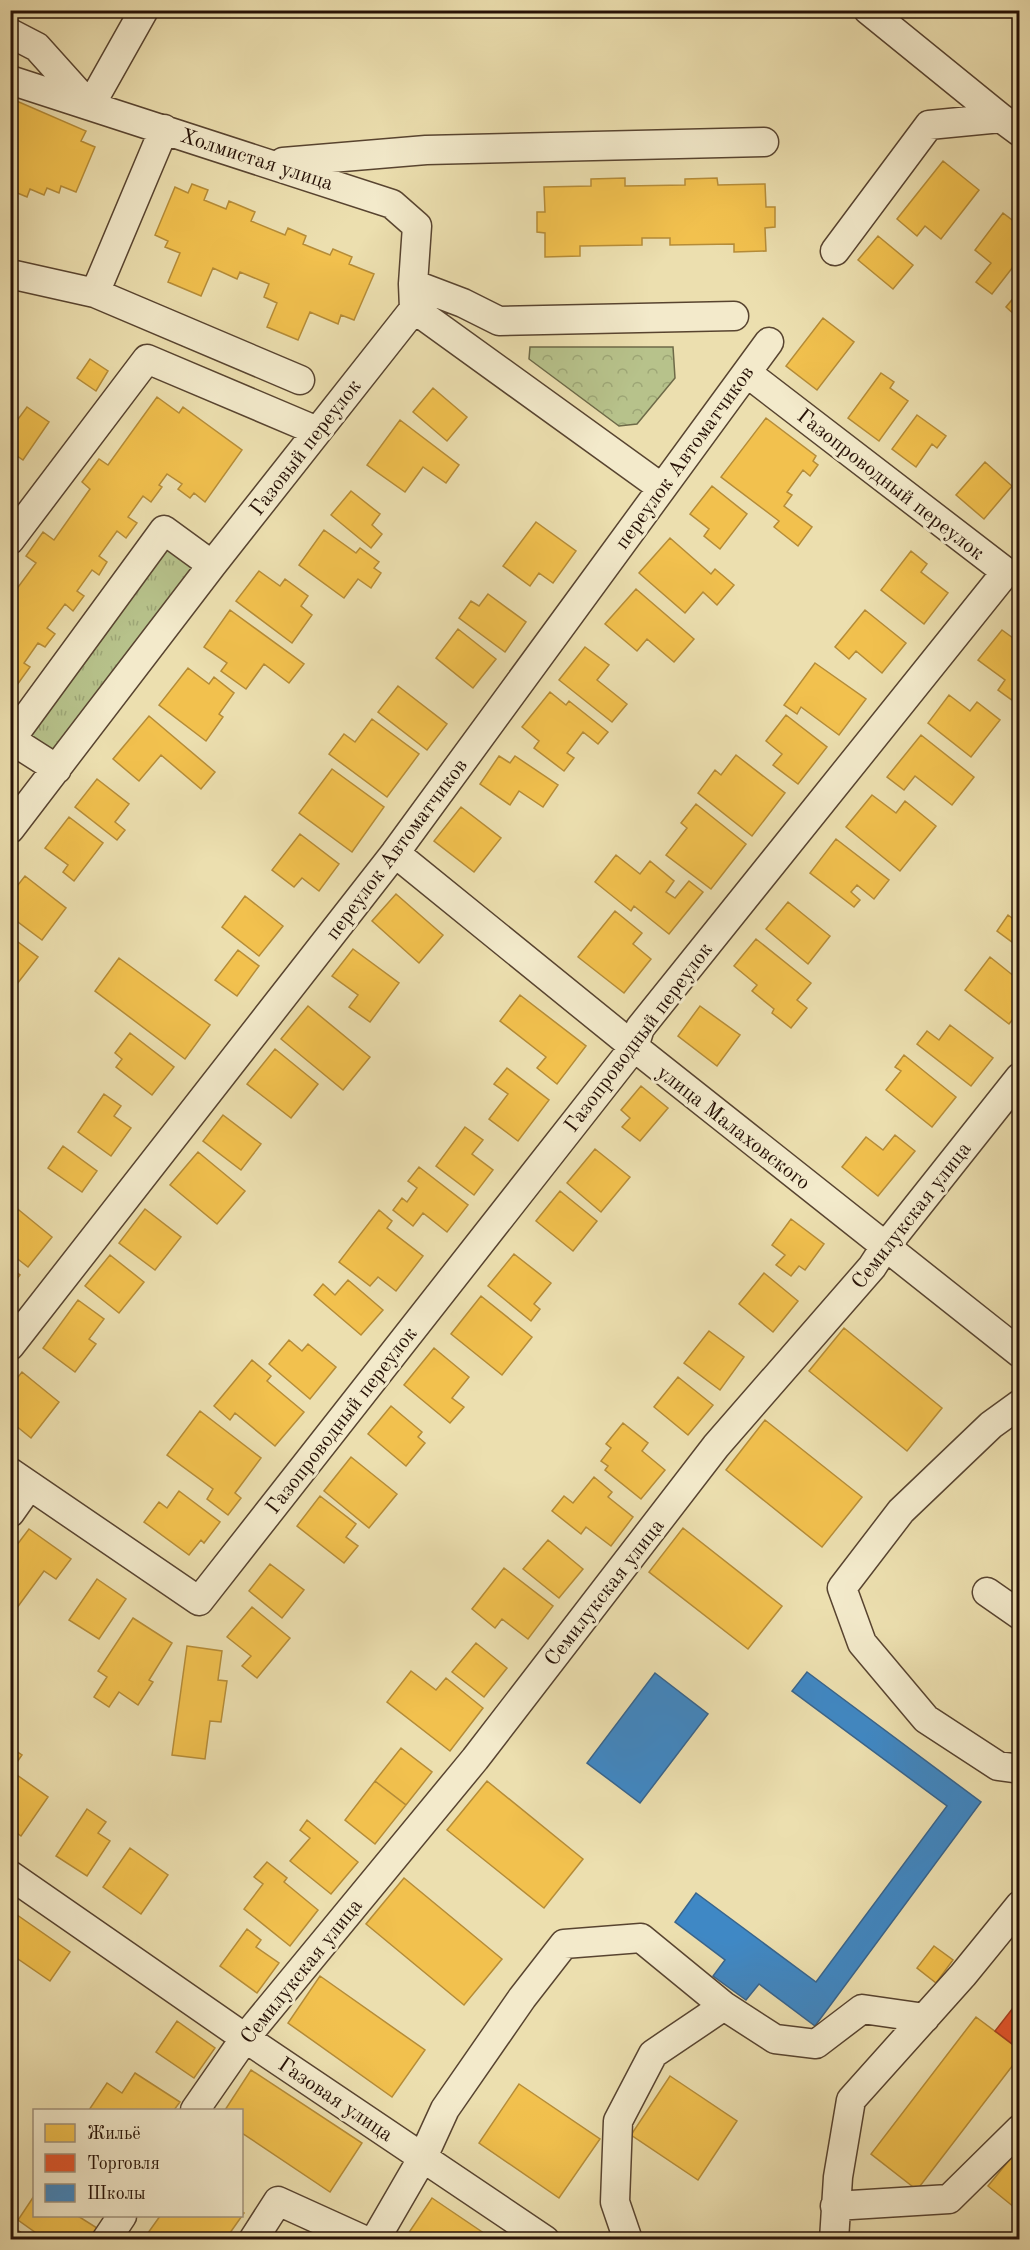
<svg xmlns="http://www.w3.org/2000/svg" width="1030" height="2250" font-family="'Old Standard TT',serif">
<style>
.grass{fill:url(#grass-tufts);stroke:#6e6a48;stroke-width:1.5}
.forest{fill:url(#forest-crowns);stroke:#6e6a48;stroke-width:1.5}
.homes{fill:#f2c14e;stroke:#b58c38;stroke-width:1.5}
.shops{fill:#e4572e;stroke:#ab4222;stroke-width:1.5}
.schools{fill:#3f88c5;stroke:#38648c;stroke-width:1.5}
.lines{fill:none;stroke-linecap:round;stroke-linejoin:round}
.minor-casing{stroke:#584430;stroke-width:31}
.minor{stroke:#f3eacb;stroke-width:28}
.labels{text-anchor:middle;stroke-width:6;stroke-linejoin:round;paint-order:stroke}
.street-label{font-size:21px;fill:#261106;stroke:#f3eacb}
</style>
<defs>
<pattern id="grass-tufts" width="24" height="20" patternUnits="userSpaceOnUse" patternTransform="scale(1.5)"><rect width="24" height="20" fill="#b7c28b"/><path d="M3 7l-1-3M5 7V3M7 7l1-3M15 17l-1-3M17 17v-4M19 17l1-3" fill="none" stroke="#9da676"/></pattern>
<pattern id="forest-crowns" width="20" height="18" patternUnits="userSpaceOnUse" patternTransform="scale(1.5)"><rect width="20" height="18" fill="#b7c28b"/><path d="M2 6a3 3 0 1 1 6 0M12 15a3 3 0 1 1 6 0" fill="none" stroke="#9da676"/></pattern>
</defs>
<rect width="100%" height="100%" fill="#ecdfaf"/>
<filter id="stains"><feTurbulence type="fractalNoise" baseFrequency=".00333" numOctaves="4"/><feColorMatrix values="0 0 0 0 .2 0 0 0 0 .09 0 0 0 0 .02 0 0 0 .5 -.17"/></filter>
<radialGradient id="worn" r=".72"><stop offset=".6" stop-color="#630" stop-opacity="0"/><stop offset="1" stop-color="#630" stop-opacity=".3"/></radialGradient>
<!-- grass -->
<path class="grass" d="M164 530 212 565 57 769 11 739Z"/>
<!-- forest -->
<path class="forest" d="M530 347H673L675 378 637 424 619 426 529 359Z"/>
<!-- homes -->
<path class="homes" d="M12 99 86 131 81 141 95 147 76 192 61 186 59 193 47 188 44 195 30 189 27 197 10 190Z
M943 161 979 190 941 239 925 226 917 236 897 219Z
M625 178V186L685 185V179L717 178 718 185 765 184 766 207H775V227L765 228 766 251 734 252V244L670 245V238H642V245L580 246V256L545 257V233L537 232V212H545L544 187 591 186V179Z
M192 184 208 190 204 200 226 209 229 201 255 212 251 221 285 235 288 228 306 236 303 244 330 255 333 249 352 257 349 264 374 274 354 320 341 315 338 324 310 312 298 340 267 327 277 303 264 297 269 284 240 272 237 279 213 268 201 296 168 282 180 253 165 247 168 241 155 235 175 187 188 193Z
M1003 213 1020 226V258L992 294 976 282 991 263 975 250Z
M878 236 913 265 893 289 858 260Z
M1020 290V314L1017 317 1006 307Z
M823 318 854 342 817 390 786 366Z
M90 359 108 371 96 391 77 378Z
M881 373 894 382 890 388 908 401 879 441 848 418Z
M433 388 467 417 447 441 413 412Z
M157 397 179 413 183 407 242 450 205 502 194 493 190 498 178 489 182 484 167 474 159 485 162 487 151 502 143 496 128 517 137 523 126 538 117 531 99 556 107 562 99 575 92 570 77 591 84 596 73 611 65 604 47 628 55 634 45 647 38 643 24 663 30 667 17 685 11 681 10 682V598L36 563 26 556 43 532 54 540 90 489 82 482 99 459 108 465Z
M27 407 49 422 23 460 10 451V430Z
M917 415 946 436 937 448 932 444 916 467 892 449Z
M766 418 816 456 813 461 818 465 810 476 803 470 787 492 792 495 784 506 812 527 798 546 774 527 779 521 721 477Z
M400 420 459 465 446 483 423 467 405 492 367 465Z
M985 462 1012 486 984 519 956 495Z
M712 486 747 514 720 549 704 536 709 529 690 514Z
M351 491 380 514 372 525 382 534 371 548 331 515Z
M536 522 576 551 553 583 539 573 530 586 503 566Z
M324 530 356 553 360 548 379 562 374 568 381 573 371 588 358 579 344 598 299 565Z
M670 538 711 574 715 569 734 585 717 605 703 592 685 613 639 573Z
M911 551 927 564 921 572 948 593 924 624 881 590Z
M259 571 280 586 285 579 308 596 301 606 312 615 292 643 236 601Z
M636 589 694 639 674 662 647 639 637 651 605 624Z
M488 594 526 622 505 652 459 618 471 601 479 606Z
M230 610 304 664 289 683 264 664 246 689 221 671 227 663 204 647Z
M865 610 906 643 882 673 856 651 849 659 835 647Z
M458 629 496 659 473 688 436 658Z
M1002 630 1020 643V706L998 690 1005 680 978 660Z
M585 647 609 665 597 680 627 704 612 722 559 680Z
M815 663 866 699 839 735 801 707 797 714 784 705Z
M188 668 209 684 214 677 234 693 219 714 223 717 206 741 159 705Z
M398 686 447 724 427 750 378 712Z
M550 692 566 705 569 701 608 732 598 744 583 732 567 753 574 758 564 771 534 748 539 741 522 727Z
M949 695 970 711 977 702 1000 720 971 757 928 723Z
M786 715 827 747 798 784 773 765 782 754 766 741Z
M149 716 215 772 201 789 161 755 139 781 113 759Z
M372 719 419 754 387 797 329 754 344 734 355 742Z
M921 735 974 777 952 805 915 776 904 790 887 777Z
M736 755 785 793 752 836 698 793 715 770 721 775Z
M499 756 510 763 515 756 558 785 543 807 519 791 510 805 480 784Z
M332 769 384 807 352 852 299 813Z
M97 779 129 804 115 822 125 830 117 840 75 807Z
M872 795 896 813 905 801 936 826 900 871 846 827Z
M696 804 746 844 711 889 666 855 687 828 681 823Z
M461 807 501 838 474 872 434 841Z
M69 817 103 843 74 881 63 872 68 865 45 848Z
M300 834 339 864 319 891 302 878 294 887 272 870Z
M836 839 889 880 874 899 857 885 851 892 860 900 854 907 810 873Z
M616 855 640 874 650 861 674 881 666 892 675 898 689 881 703 892 669 934 634 906 631 911 595 882Z
M25 876 66 908 42 940 10 916V895Z
M396 894 443 935 419 963 372 921Z
M245 896 283 926 259 956 222 927Z
M788 902 830 936 808 964 766 929Z
M615 911 642 933 633 944 651 959 624 993 578 957Z
M1008 915 1020 924V948L997 931Z
M10 936 38 957 10 993Z
M756 939 811 983 797 1000 807 1008 791 1028 772 1013 774 1009 752 991 757 985 734 966Z
M353 949 399 983 370 1022 349 1007 358 995 332 976Z
M238 950 259 966 237 996 215 980Z
M990 957 1020 981V1010L1009 1024 965 990Z
M119 958 210 1025 185 1059 95 991Z
M520 995 586 1046 557 1084 537 1068 546 1057 500 1021Z
M308 1006 370 1057 343 1090 281 1039Z
M700 1006 740 1035 717 1066 678 1036Z
M950 1025 993 1058 971 1086 917 1044 927 1031 939 1040Z
M130 1033 174 1067 152 1095 116 1067 122 1059 115 1053Z
M275 1049 318 1084 291 1118 247 1084Z
M904 1055 956 1097 932 1127 886 1090 901 1071 895 1067Z
M507 1068 549 1100 518 1141 489 1119 508 1094 494 1084Z
M641 1086 668 1108 640 1141 622 1127 630 1118 621 1110Z
M104 1094 121 1106 114 1116 131 1128 111 1156 78 1132Z
M223 1115 261 1144 241 1170 203 1141Z
M465 1127 483 1140 472 1154 493 1170 474 1195 436 1166Z
M895 1135 915 1151 878 1196 842 1167 866 1137 883 1150Z
M63 1146 97 1171 82 1192 48 1168Z
M595 1149 630 1177 601 1212 567 1183Z
M198 1152 245 1191 217 1224 170 1185Z
M419 1167 468 1205 447 1232 423 1213 413 1226 393 1210 402 1198 407 1202 417 1188 408 1181Z
M560 1191 597 1221 573 1251 536 1221Z
M14 1206 52 1237 28 1267 10 1253V1210Z
M145 1209 181 1237 155 1270 119 1243Z
M379 1210 392 1221 387 1228 423 1256 396 1291 378 1277 370 1286 339 1262Z
M791 1219 824 1244 805 1270 799 1266 791 1276 776 1265 785 1255 772 1245Z
M514 1254 551 1283 534 1304 540 1309 531 1321 488 1286Z
M110 1255 144 1282 119 1313 85 1286Z
M10 1267 20 1275 10 1288Z
M764 1273 798 1301 773 1332 739 1304Z
M348 1280 383 1310 361 1335 314 1295 323 1284 335 1295Z
M481 1296 532 1337 502 1375 451 1334Z
M78 1300 104 1319 89 1339 96 1344 75 1372 43 1348Z
M844 1328 942 1408 907 1451 809 1371Z
M709 1331 744 1357 720 1390 684 1363Z
M289 1340 302 1351 308 1344 336 1367 310 1399 269 1364Z
M434 1348 469 1377 452 1398 464 1407 450 1423 404 1385Z
M252 1360 271 1376 267 1381 304 1412 275 1446 235 1413 230 1420 214 1406Z
M22 1372 59 1402 31 1438 10 1421V1387Z
M678 1377 713 1405 688 1435 654 1407Z
M391 1406 422 1432 418 1437 425 1443 406 1466 368 1434Z
M200 1411 261 1458 235 1493 241 1498 228 1515 207 1499 213 1489 167 1455Z
M765 1420 862 1497 822 1547 726 1470Z
M623 1423 648 1443 642 1451 665 1470 641 1499 605 1470 608 1466 601 1461 611 1448 606 1444Z
M351 1457 397 1494 369 1528 324 1491Z
M594 1477 612 1492 608 1497 633 1517 611 1546 586 1527 581 1534 552 1511 564 1496 573 1503Z
M179 1491 220 1522 204 1543 201 1540 189 1555 144 1522 159 1502 167 1508Z
M320 1496 356 1524 346 1537 358 1546 344 1563 297 1526Z
M683 1528 782 1606 748 1649 649 1572Z
M29 1529 71 1559 56 1579 44 1571 11 1616 10 1554Z
M548 1540 583 1569 559 1598 523 1569Z
M270 1564 304 1590 282 1618 249 1591Z
M504 1568 553 1606 528 1639 502 1619 495 1628 472 1609Z
M97 1579 126 1599 99 1639 69 1620Z
M252 1607 290 1638 257 1678 242 1666 251 1656 227 1637Z
M133 1618 172 1643 149 1680 153 1682 138 1705 119 1692 109 1707 94 1697 107 1677 98 1671Z
M476 1643 507 1668 484 1697 452 1672Z
M187 1646 222 1651 218 1680 227 1681 221 1722 210 1721 205 1759 172 1755Z
M411 1671 436 1690 446 1678 483 1708 450 1751 387 1702Z
M10 1747 22 1755 13 1768 10 1766Z
M401 1748 432 1772 406 1805 375 1781Z
M17 1775 48 1797 21 1836 10 1828V1784Z
M375 1781 406 1805 375 1844 345 1820Z
M487 1781 583 1859 544 1908 447 1830Z
M87 1809 106 1822 98 1833 110 1841 87 1876 56 1856Z
M307 1820 358 1862 331 1894 290 1861 310 1838 300 1830Z
M130 1848 168 1875 141 1914 103 1887Z
M267 1862 287 1878 284 1882 318 1910 290 1946 244 1909 263 1884 254 1877Z
M404 1878 502 1959 464 2005 366 1924Z
M10 1910 70 1952 50 1981 15 1957 10 1963Z
M247 1929 261 1940 256 1947 279 1963 257 1993 220 1966Z
M934 1946 953 1960 936 1983 917 1968Z
M320 1976 425 2050 392 2097 288 2023Z
M976 2017 1020 2050V2056L917 2190 871 2154Z
M177 2021 215 2048 194 2078 156 2052Z
M251 2070 362 2143 330 2192 242 2133V2110H225Z
M135 2073 180 2102 174 2110H89L107 2083 122 2093Z
M670 2076 737 2121 698 2180 631 2135Z
M519 2084 600 2139 559 2198 479 2143Z
M1020 2147V2212L988 2186Z
M34 2196V2216H78L97 2228 90 2240H46L18 2220Z
M432 2198 494 2240H404Z
M242 2212 244 2213 225 2240H143L160 2216H242Z
M19 2231 32 2240H10V2235L15 2238Z"/>
<!-- shops -->
<path class="shops" d="M1020 1999V2050L995 2031Z"/>
<!-- schools -->
<path class="schools" d="M807 1672 981 1802 815 2026 759 1984 746 2000 713 1976 725 1960 675 1922 696 1893 816 1982 947 1806 792 1691Z
M655 1673 708 1714 640 1803 587 1763Z"/>
<g class="lines">
<!-- minor casing -->
<g class="minor-casing">
<path id="minor" d="M868 10 1001 118
M10 33 37 47 90 106 144 10
M10 80 392 204 417 226 413 284 414 309
M283 162 426 150 764 142
M835 251 929 125 1001 118 1020 132
M10 274 95 293 300 380
M413 284 463 303 499 321 734 316
M95 293 164 129
M10 540 147 359 317 431
M10 739 57 769
M11 739 164 530 212 565
M10 829 212 565 414 309 662 488
M395 853 634 1047 1020 1353
M10 1346 395 853 769 342
M1020 1404 991 1425 901 1511 842 1588 862 1643 926 1719 998 1766 1020 1769
M10 1472 199 1601 634 1047 640 1028 1006 572 747 373
M10 1513 29 1486
M987 1592 1020 1615
M10 1875 245 2038 545 2240
M195 2110 245 2038 475 1759 716 1446 872 1267 885 1247 1020 1077
M835 2206 949 2199 1020 2129
M106 2240 122 2216
M253 2240 278 2201 364 2240
M375 2240 423 2157 445 2109 522 1998 564 1944 641 1938 724 2006 775 2039 816 2044 862 2009 925 2018
M628 2240 615 2202 618 2121 653 2054 724 2006
M834 2240 838 2177 851 2100 963 1975 1020 1905"/>
</g>
<!-- minor -->
<use href="#minor" class="minor"/>
</g>
<g class="labels">
<!-- street labels -->
<g class="street-label">
<text transform="translate(257 159) rotate(18)" y="7">Холмистая улица</text>
<text transform="translate(305 447) rotate(-52)" y="7">Газовый переулок</text>
<text transform="translate(684 457) rotate(-54)" y="7">переулок Автоматчиков</text>
<text transform="translate(891 484) rotate(38)" y="7">Газопроводный переулок</text>
<text transform="translate(396 849) rotate(-53)" y="7">переулок Автоматчиков</text>
<text transform="translate(638 1037) rotate(-53)" y="7">Газопроводный переулок</text>
<text transform="translate(734 1127) rotate(38)" y="7">улица Малаховского</text>
<text transform="translate(911 1215) rotate(-52)" y="7">Семилукская улица</text>
<text transform="translate(341 1420) rotate(-52)" y="7">Газопроводный переулок</text>
<text transform="translate(604 1592) rotate(-52)" y="7">Семилукская улица</text>
<text transform="translate(301 1971) rotate(-51)" y="7">Семилукская улица</text>
<text transform="translate(336 2099) rotate(34)" y="7">Газовая улица</text>
</g>
</g>
<!-- margin -->
<rect width="1030" height="2250" fill="none" stroke="#ecdfaf" stroke-width="36"/>
<rect x="12" y="12" width="1006" height="2226" fill="none" stroke="#261106" stroke-width="3"/>
<rect x="18" y="18" width="994" height="2214" fill="none" stroke="#261106" stroke-width="1.5"/>
<!-- legend -->
<rect x="33" y="2109" width="210" height="108" fill="#f3eacb" stroke="#a1937c" stroke-width="1.5"/>
<rect x="45" y="2124" width="30" height="18" fill="#f2c14e" stroke="#a1937c" stroke-width="1.5"/>
<text x="87" y="2139" font-size="18" fill="#261106">Жильё</text>
<rect x="45" y="2154" width="30" height="18" fill="#e4572e" stroke="#a1937c" stroke-width="1.5"/>
<text x="87" y="2169" font-size="18" fill="#261106">Торговля</text>
<rect x="45" y="2184" width="30" height="18" fill="#3f88c5" stroke="#a1937c" stroke-width="1.5"/>
<text x="87" y="2199" font-size="18" fill="#261106">Школы</text>
<rect width="100%" height="100%" filter="url(#stains)"/>
<rect width="100%" height="100%" fill="url(#worn)"/>
</svg>
